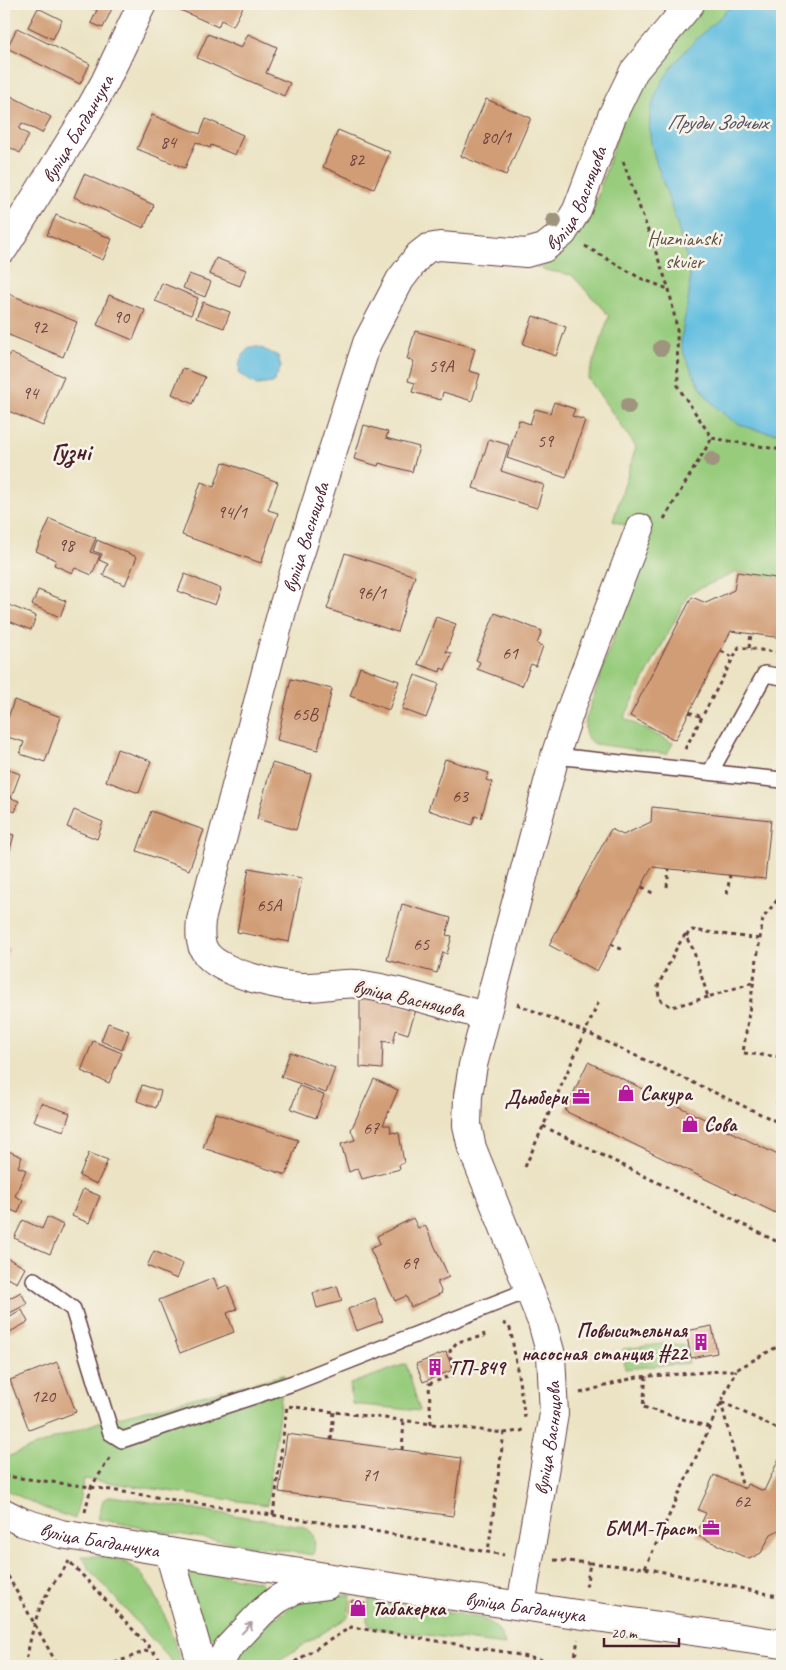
<svg xmlns="http://www.w3.org/2000/svg" width="786" height="1670" font-family="Caveat,sans-serif">
<style>
.green{fill:#98cc7d;stroke:#717654}
.water{fill:#62bee0;stroke:#566e86}
.building{fill:#d19d76}
.lines{fill:none;stroke-linecap:round;stroke-linejoin:round}
.service-casing{stroke:#623c42;stroke-width:18}
.minor-casing{stroke:#623c42;stroke-width:30}
.path{stroke:#623c42;stroke-width:3;stroke-dasharray:4 4;stroke-linecap:butt}
.service{stroke:#fff;stroke-width:15}
.minor{stroke:#fff;stroke-width:28}
.tree{fill:#9f947d}
.oneway{stroke:#ae9aa0}
.labels{text-anchor:middle;stroke-width:5;stroke-linejoin:round;paint-order:stroke}
.number-label{font-size:18px;fill:#6c3e3e}
.street-label{font-size:20px;fill:#4a1f2b;stroke:#f7f3e8}
.park-label{font-size:20px;fill:#615344;stroke:#f7f3e8}
.poi-label{font-size:20px;font-weight:bold;fill:#4a1f2b;stroke:#f7f3e8;text-anchor:start}
.water-label{font-size:21px;font-style:italic;fill:#514f61;stroke:#f7f3e8}
.district-label{font-size:25px;font-weight:bold;fill:#4a1f2b;stroke:#f7f3e8}
</style>
<rect width="100%" height="100%" fill="#f7f3e8"/>
<filter id="ink" filterUnits="userSpaceOnUse"><feTurbulence type="fractalNoise" baseFrequency=".02" numOctaves="2"/><feDisplacementMap in="SourceGraphic" scale="10" xChannelSelector="R" yChannelSelector="G"/><feConvolveMatrix kernelMatrix="1 2 1 2 8 2 1 2 1" color-interpolation-filters="sRGB"/></filter>
<filter id="wash" filterUnits="userSpaceOnUse"><feTurbulence type="fractalNoise" baseFrequency=".0096" numOctaves="4" result="noise"/><feDisplacementMap in="SourceGraphic" scale="20" xChannelSelector="R" yChannelSelector="G"/><feGaussianBlur stdDeviation="1.12" result="paint"/><feColorMatrix in="noise" values="0 0 0 0 0 0 0 0 0 0 0 0 0 0 0 0 0 1.4 0 .05"/><feComposite in="paint" operator="in"/></filter>
<g filter="url(#wash)">
<rect width="100%" height="100%" fill="#ebe3c3"/>
<!-- green -->
<path class="green" d="M705 4H782V579L737 572 689 593 624 718 673 743 667 754 595 744C584 739 584 730 586 719L648 534 613 521 636 447 588 378 609 316 572 275 540 269 578 235 594 207 634 84Z
M670 1343 686 1346 689 1363 625 1369 623 1349Z
M406 1364 420 1411 352 1404 350 1384Z
M284 1375 267 1505 84 1479 75 1519 44 1508 4 1489V1458L99 1422Z
M111 1496 303 1526C316 1532 316 1543 313 1555L158 1531 98 1519 103 1500Z
M82 1556C98 1556 114 1556 128 1564 157 1578 172 1638 182 1666H176L90 1570Z
M196 1572 258 1581 262 1584 264 1593 224 1634 218 1638 207 1637 188 1580 191 1574Z
M335 1595H351L348 1617 270 1666H230L259 1630 295 1604 308 1599Z
M369 1599 480 1618C493 1623 502 1631 505 1645L379 1629 369 1625 367 1620Z"/>
<!-- water -->
<path class="water" d="M733 4H782V433C736 433 708 408 690 367 687 360 681 350 681 343 683 313 695 291 687 260 681 237 674 214 666 191 657 164 644 135 652 106 664 63 703 35 733 4Z
M249 347H259L278 356 281 367 273 383 257 385 239 374 240 360Z"/>
<g id="blocks">
<!-- building -->
<path class="building" d="M84 4H114L103 28 91 23 97 10Z
M180 4H236L243 7 233 26 221 20 218 27 178 9Z
M38 8 62 20 53 39 28 27Z
M17 28 90 64 80 84 7 48Z
M208 34 241 48 248 34 277 47 266 73 290 83 284 96 197 58Z
M9 95 51 117 42 133 22 123 19 129 29 135 20 153 4 144V104Z
M486 99 531 118 506 175 461 156Z
M152 115 200 134 206 119 243 135 235 155 211 145 210 148 196 142 185 168 137 149Z
M338 130 390 152 374 189 323 167Z
M84 174 154 205 144 228 74 197Z
M56 215 112 239 103 260 47 235Z
M216 258 246 270 240 286 209 274Z
M189 274 211 282 205 297 183 288Z
M162 283 198 298 191 315 155 301Z
M4 292 77 322 63 357 4 333V321L7 314 4 312Z
M109 295 145 310 133 340 97 325Z
M203 302 230 312 224 328 196 318Z
M533 316 566 327 556 356 523 344Z
M415 331 475 348 469 371 480 374 472 401 443 392 441 400 412 392 415 383 408 381 414 361 407 359Z
M10 353 64 377 43 426 4 409V367Z
M183 368 205 377 193 404 172 394Z
M554 402 575 409 572 416 585 420 566 478 507 458 519 420 530 424 535 409 550 413Z
M364 425 388 432 386 438 419 447 412 472 379 463 378 466 354 459Z
M489 439 509 445 501 471 544 485 537 508 473 488Z
M223 462 278 482 268 510 278 513 261 563 182 535 201 482 214 487Z
M50 519 96 538 90 552 100 555 92 575 75 568 72 573 54 565 56 560 36 551Z
M97 540 137 557 125 585 103 575 108 564 99 560 102 554 93 551Z
M345 553 415 576 397 632 327 609Z
M737 572 782 579V638L731 631 675 740 630 716 692 597 706 603 734 590Z
M185 574 221 589 215 605 178 591Z
M38 590 66 601 60 617 32 605Z
M4 603 36 616 31 630 4 619Z
M495 613 542 631 537 644 543 646 536 666 531 664 522 686 477 669 480 662 476 660Z
M436 617 456 624 446 652 452 653 445 670 441 668 440 672 418 664Z
M360 667 399 681 389 710 350 696Z
M415 675 439 684 426 718 402 709Z
M291 679 332 689 318 750 277 740Z
M14 700 61 717 45 762 20 754 24 742 4 736V730Z
M117 749 151 761 139 793 106 781Z
M445 759 489 773 486 780 492 782 481 818 475 816 472 825 428 810Z
M272 763 311 774 296 830 257 819Z
M4 768 20 774 11 798 19 801 15 812 4 807Z
M652 807 771 820 765 879 652 867 597 971 549 945 611 829 623 835 651 822Z
M74 810 103 822 97 839 67 827Z
M151 811 204 830 189 870 137 851Z
M4 832 14 835 8 857 4 856Z
M249 868 302 878 289 942 237 932Z
M402 904 451 918 446 935 452 936 447 954 443 952 437 973 387 960Z
M4 948 9 949 4 964Z
M360 993 416 1010 408 1034 396 1030 393 1043 383 1041 382 1069 360 1067Z
M108 1023 129 1031 122 1050 101 1041Z
M93 1041 122 1053 109 1083 81 1071Z
M290 1052 335 1068 326 1093 281 1077Z
M588 1062 782 1157V1216L565 1111Z
M374 1079 398 1090 383 1125H390L391 1132 399 1133 404 1163 399 1165 400 1169 362 1179 358 1168 349 1172 341 1144 355 1140 351 1130Z
M142 1085 161 1091 156 1108 137 1101Z
M299 1086 324 1095 316 1118 291 1109Z
M41 1103 70 1113 64 1131 34 1121Z
M215 1113 298 1140 286 1175 203 1148Z
M4 1149 22 1157 18 1167 26 1170 15 1196 23 1200 18 1213 4 1207Z
M89 1153 108 1160 97 1184 79 1176Z
M83 1189 100 1196 89 1223 72 1216Z
M47 1217 63 1225 50 1254 14 1238 23 1220 42 1229Z
M413 1218 418 1228 425 1225 449 1277 437 1282 442 1293 411 1307 406 1296 395 1301 370 1249 380 1244 377 1236Z
M154 1251 183 1264 177 1279 147 1266Z
M4 1256 25 1268 17 1283 4 1276Z
M214 1278 218 1289 227 1285 237 1309 227 1313 234 1332 180 1353 159 1300Z
M337 1286 342 1301 317 1308 313 1293Z
M21 1292 27 1304 4 1316V1301Z
M375 1298 383 1321 356 1331 348 1309Z
M22 1310 28 1322 6 1334 4 1330V1321Z
M712 1326 717 1353 691 1358 686 1331Z
M446 1352 453 1370 423 1382 416 1364Z
M57 1362 76 1412 29 1430 10 1380Z
M287 1434 461 1458 453 1516 279 1492Z
M782 1452V1532L779 1530 771 1534 761 1553 749 1559 696 1535 706 1513 698 1510 714 1475 745 1489 747 1484 764 1491Z
M352 1600 365 1603 363 1615 350 1613Z"/>
</g>
</g>
<g filter="url(#ink)">
<use href="#blocks" fill-opacity="0" stroke="#623c42" stroke-width="1"/>
<g class="lines">
<!-- service casing -->
<g class="service-casing">
<path id="service" d="M555 756 782 780
M711 771 765 674 782 677
M34 1280 73 1309 111 1433 122 1440 293 1383 529 1290"/>
</g>
<!-- minor casing -->
<g class="minor-casing">
<g id="minor">
<path id="s1" d="M4 248 86 116 105 82 142 4"/>
<path id="s2" d="M485 1016C443 1005 401 990 358 984 342 982 326 987 309 987 285 988 220 974 206 953 199 944 200 930 201 920L283 607 367 343 400 280 419 255 428 248 440 246 526 253 544 248 563 233 577 210 612 116 634 71 690 4"/>
<path id="s3" d="M4 1513 22 1522 61 1534 169 1552 357 1582 782 1644"/>
<path d="M169 1552 202 1666"/>
<path id="s4" d="M521 1605 554 1414 551 1355 542 1322 472 1148 467 1125 468 1096 473 1065 555 756 571 708 640 528"/>
<path d="M218 1666 228 1648 262 1612 278 1599 296 1589 327 1585"/>
</g>
</g>
<!-- path -->
<path class="path" d="M623 161 669 289 677 329 678 387 712 438 782 450
M585 246 640 278 668 289
M664 519 712 438
M749 648 751 634
M721 651 733 657
M689 712 702 717
M685 749 739 647 782 653
M642 887 654 894
M667 887 669 869
M727 894 730 875
M782 894 763 918 743 1053 782 1057
M686 936 692 930 760 939
M611 944 625 951
M708 997 672 1007 659 999 658 986 677 947 685 935 693 949 708 997 754 982
M517 1004 585 1032 782 1124
M777 1104 782 1062
M543 1126 782 1244
M525 1167 599 1001
M503 1323 509 1326 511 1332 525 1418
M646 1376 643 1407 709 1427
M580 1393 637 1377 736 1370 782 1344
M721 1402 743 1488
M722 1402 782 1431
M431 1424 429 1384 453 1375 450 1351 457 1342 484 1336 483 1330
M504 1433 521 1431 525 1429
M331 1440 334 1412
M402 1450 404 1420
M4 1476 91 1487 363 1529 504 1555
M85 1512 91 1487 112 1455
M273 1515 287 1406 504 1433 488 1552
M554 1560 590 1563 586 1588
M71 1563 151 1649 165 1666
M590 1563 645 1568 782 1597
M645 1568 736 1370
M4 1569 58 1666
M4 1655 8 1666
M574 1663 578 1639
M25 1666C30 1642 34 1616 47 1594 53 1582 63 1572 69 1561
M107 1666 151 1649
M288 1666 351 1627 511 1653 530 1658 589 1666
M528 1666 530 1658"/>
<!-- service -->
<use href="#service" class="service"/>
<!-- minor -->
<use href="#minor" class="minor"/>
</g>
<!-- trees -->
<g class="tree">
<circle cx="554" cy="221" r="8"/>
<circle cx="661" cy="348" r="8"/>
<circle cx="628" cy="406" r="8"/>
<circle cx="712" cy="460" r="8"/>
</g>
<!-- one-way arrows -->
<defs><path id="oneway-shaft" d="M-6 0H5M1.5-3L5.5 0L1.5 3" fill="none" stroke-width="1.6" stroke-linecap="round" stroke-linejoin="round" transform="scale(1.25)"/></defs>
<use class="oneway" href="#oneway-shaft" transform="translate(247 1628) rotate(-46)"/>
</g>
<!-- icons -->
<defs>
<g id="shop-bare" transform="scale(1.35)"><path d="M-5-2.5h2.3a2.7 3.5 0 0 1 5.4 0H5L5.5 6h-11ZM-1.5-2.5h3a1.5 2.3 0 0 0-3 0Z" fill="#b5179e" stroke="#f7f3e8" stroke-width="2.5" paint-order="stroke"/></g>
<g id="office-bare" transform="scale(1.35)"><path d="M-6-3h4V-5.5h4V-3h4V5H-6ZM-1-4.5V-3h2v-1.5ZM-6 0V1H6V0Z" fill="#b5179e" stroke="#f7f3e8" stroke-width="2.5" paint-order="stroke"/></g>
<g id="building-bare" transform="scale(1.35)"><path d="M-4-6H4V6H1V3H-1V6H-4ZM-2.5-4.3h1.7v1.8h-1.7ZM.8-4.3h1.7v1.8H.8ZM-2.5-1h1.7V.8h-1.7ZM.8-1h1.7V.8H.8Z" fill="#b5179e" stroke="#f7f3e8" stroke-width="2.5" paint-order="stroke"/></g>
</defs>
<g fill-rule="evenodd">
<use href="#shop-bare" x="626" y="1093"/>
<use href="#office-bare" x="581" y="1097"/>
<use href="#shop-bare" x="690" y="1124"/>
<use href="#building-bare" x="701" y="1342"/>
<use href="#building-bare" x="435" y="1367"/>
<use href="#office-bare" x="711" y="1528"/>
<use href="#shop-bare" x="358" y="1608"/>
</g>
<g class="labels">
<!-- number labels -->
<g class="number-label">
<text x="496" y="143">80/1</text>
<text x="168" y="148">84</text>
<text x="356" y="165">82</text>
<text x="121" y="323">90</text>
<text x="39" y="333">92</text>
<text x="441" y="372">59А</text>
<text x="30" y="399">94</text>
<text x="545" y="447">59</text>
<text x="232" y="518">94/1</text>
<text x="66" y="551">98</text>
<text x="371" y="599">96/1</text>
<text x="510" y="659">61</text>
<text x="305" y="720">65В</text>
<text x="460" y="802">63</text>
<text x="269" y="911">65А</text>
<text x="421" y="950">65</text>
<text x="371" y="1134">67</text>
<text x="410" y="1269">69</text>
<text x="43" y="1402">120</text>
<text x="370" y="1481">71</text>
<text x="742" y="1507">62</text>
</g>
<!-- street labels -->
<g class="street-label">
<text dy="7" stroke="none"><textPath href="#s1" startOffset="140">вуліца Багданчука</textPath></text>
<text dy="7" stroke="none"><textPath href="#s2" startOffset="1218">вуліца Васняцова</textPath></text>
<text dy="7" stroke="none"><textPath href="#s2" startOffset="722">вуліца Васняцова</textPath></text>
<text transform="translate(409 998) rotate(13)" y="7">вуліца Васняцова</text>
<text dy="7" stroke="none"><textPath href="#s4" startOffset="169">вуліца Васняцова</textPath></text>
<text dy="7" stroke="none"><textPath href="#s3" startOffset="100">вуліца Багданчука</textPath></text>
<text dy="7" stroke="none"><textPath href="#s3" startOffset="531">вуліца Багданчука</textPath></text>
</g>
<!-- park labels -->
<g class="park-label">
<text x="684" y="245">Huznianski<tspan x="684" dy="23">skvier</tspan></text>
</g>
<!-- poi labels -->
<g class="poi-label">
<text x="640" y="1100">Сакура</text>
<text x="567" y="1104" text-anchor="end">Дьюбери</text>
<text x="704" y="1131">Сова</text>
<text x="687" y="1337" text-anchor="end">Повысительная<tspan x="687" dy="23">насосная станция #22</tspan></text>
<text x="449" y="1374">ТП-849</text>
<text x="697" y="1535" text-anchor="end">БММ-Траст</text>
<text x="372" y="1615">Табакерка</text>
</g>
<!-- water labels -->
<g class="water-label">
<text x="717" y="129">Пруды Зодчых</text>
</g>
<!-- district labels -->
<g class="district-label">
<text x="71" y="460">Гузні</text>
</g>
</g>
<!-- margin -->
<rect width="786" height="1670" fill="none" stroke="#f7f3e8" stroke-width="20"/>
<!-- scale -->
<path d="M604 1638v8h75v-8" fill="none" stroke="#4a1f2b" stroke-width="2.5"/>
<text x="611" y="1638" font-size="15" fill="#4a1f2b" stroke="#f7f3e8" stroke-width="4" paint-order="stroke">20 m</text>
</svg>
